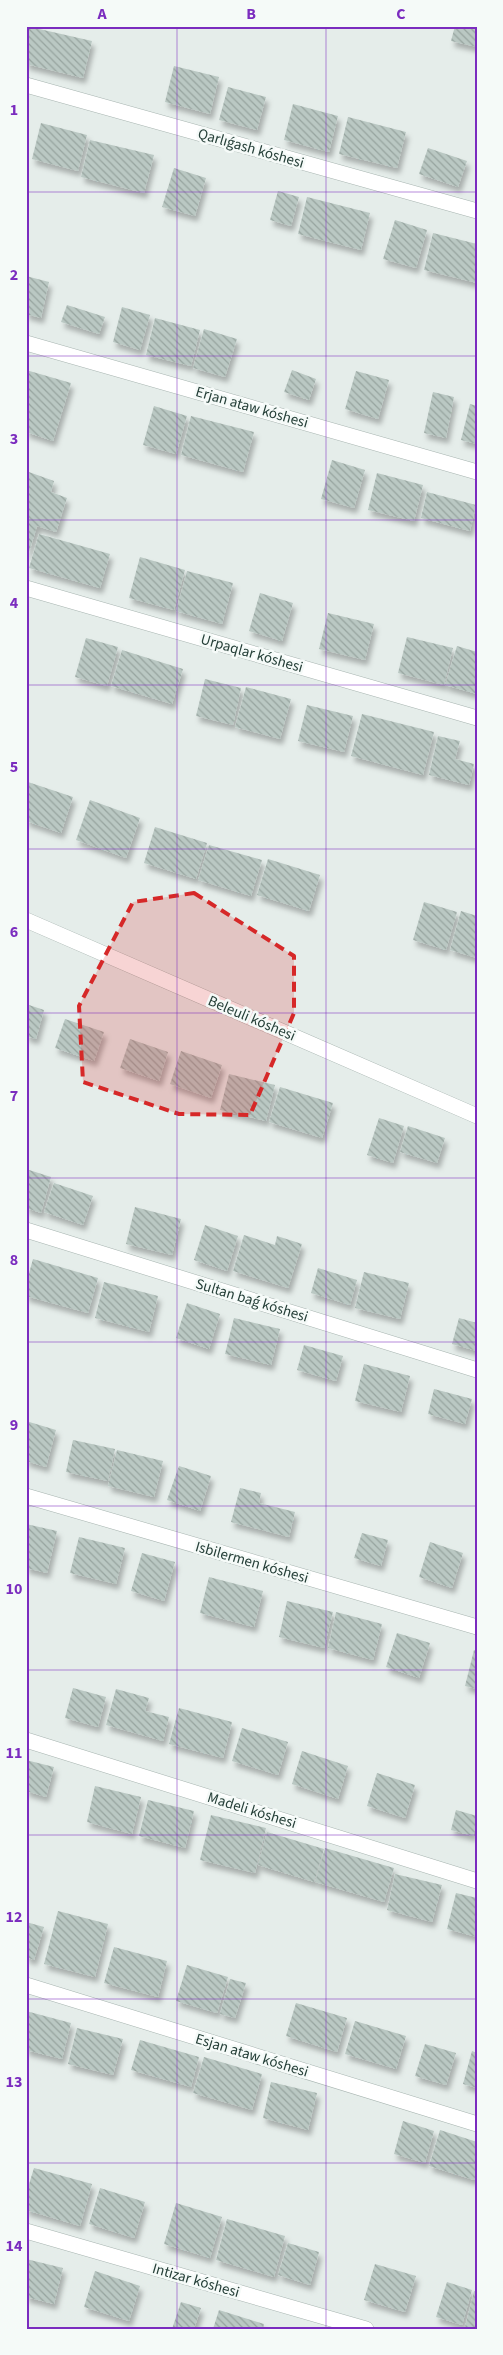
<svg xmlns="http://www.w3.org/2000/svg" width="503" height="2355" font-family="'Source Sans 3',sans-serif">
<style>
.building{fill:url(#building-back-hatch);filter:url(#shadow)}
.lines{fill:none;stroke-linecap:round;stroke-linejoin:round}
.minor-casing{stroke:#a8b5b1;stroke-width:16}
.minor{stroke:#fff;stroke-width:15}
.marked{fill:#d62828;fill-opacity:0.2;stroke:#d62828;stroke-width:4;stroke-dasharray:10 6;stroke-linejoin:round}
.grid{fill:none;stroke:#7b2cbf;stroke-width:1;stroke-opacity:0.55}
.labels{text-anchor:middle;stroke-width:5;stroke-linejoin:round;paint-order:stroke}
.street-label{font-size:15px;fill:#253f38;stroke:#f5faf8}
.neatline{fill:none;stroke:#7b2cbf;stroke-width:2}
.grid-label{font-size:16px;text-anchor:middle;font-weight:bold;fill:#7b2cbf}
</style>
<defs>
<pattern id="building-back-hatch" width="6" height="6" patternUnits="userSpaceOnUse" patternTransform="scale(1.25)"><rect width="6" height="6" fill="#bac8c3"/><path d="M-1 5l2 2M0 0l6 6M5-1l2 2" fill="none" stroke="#97a49f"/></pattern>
<filter id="shadow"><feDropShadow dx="3" dy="5.5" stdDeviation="2.5" flood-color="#0004"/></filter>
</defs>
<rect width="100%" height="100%" fill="#e5edea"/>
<!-- building -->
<path class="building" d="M26 26 92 41 83 78 26 64Z
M455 26H477V47L451 41Z
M174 66 219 77 210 114 165 102Z
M228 87 266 97 257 130 219 120Z
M293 104 338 116 329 152 284 140Z
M348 117 406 132 397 168 339 154Z
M41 123 87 135 78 171 32 159Z
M90 140 154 155 144 193 81 177Z
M428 148 467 161 458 187 419 174Z
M174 168 206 178 195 216 162 207Z
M278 191 299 197 291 226 270 220Z
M307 197 370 213 361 250 298 234Z
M395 220 427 230 416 268 383 259Z
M433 233 477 244V283L424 270Z
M26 276 49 282 41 318 26 314Z
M67 305 105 317 99 334 61 322Z
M122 307 150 315 140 350 113 342Z
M155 318 200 330 191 366 146 355Z
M204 329 237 339 225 377 193 368Z
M26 370 71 383 53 441 26 432Z
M292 370 316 379 309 400 284 392Z
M356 371 389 380 378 419 345 409Z
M433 392 454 397 446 438 424 433Z
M470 404 477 406V444L461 440Z
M154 406 187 416 176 454 143 445Z
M191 416 254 432 243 472 181 455Z
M332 460 365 470 354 508 321 499Z
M26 471 54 481 51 492 67 498 56 532 37 526 27 559Z
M377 473 423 485 414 521 368 510Z
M427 492 476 505 470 531 421 518Z
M39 534 110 554 100 588 29 568Z
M140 557 185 570 174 610 129 598Z
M187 571 233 583 222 624 176 611Z
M260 593 293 603 282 641 249 631Z
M328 613 374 624 365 660 319 649Z
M407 637 453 648 444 685 398 673Z
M86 638 118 647 107 686 75 677Z
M457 646 477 652V694L445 685Z
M122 650 183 669 172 704 111 686Z
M205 679 241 688 233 725 196 716Z
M246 687 291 699 280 739 235 727Z
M307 705 353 716 344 752 298 741Z
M362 714 434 732 423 775 351 756Z
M438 736 460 741 455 759 474 764 469 785 429 775Z
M28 782 73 797 61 833 26 821Z
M90 800 140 818 126 858 76 840Z
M155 827 207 843 196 879 144 863Z
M209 845 262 860 251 896 198 880Z
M268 859 320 875 309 911 257 895Z
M424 902 457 912 446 950 413 940Z
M461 911 477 916V958L450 950Z
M26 1004 44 1010 36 1039 26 1036Z
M65 1019 104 1032 94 1061 55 1048Z
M130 1039 168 1052 159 1081 120 1068Z
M181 1051 222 1065 211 1098 170 1084Z
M229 1074 275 1085 266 1121 220 1110Z
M280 1087 333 1103 322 1138 269 1122Z
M379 1118 404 1126 393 1163 367 1155Z
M408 1126 445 1138 437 1163 400 1152Z
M26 1169 51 1177 41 1213 26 1208Z
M54 1183 93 1196 83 1225 44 1212Z
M135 1207 181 1219 172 1255 126 1244Z
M205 1225 238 1236 227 1271 194 1260Z
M244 1235 275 1245 277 1236 302 1244 288 1288 233 1271Z
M33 1259 98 1278 88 1313 26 1296V1284Z
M318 1268 357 1280 350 1305 311 1293Z
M364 1272 409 1283 400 1319 355 1308Z
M104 1282 158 1296 149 1332 95 1318Z
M187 1303 220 1314 209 1349 176 1338Z
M234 1318 280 1329 271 1365 225 1354Z
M459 1318 477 1323V1351L452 1344Z
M304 1345 343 1356 336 1381 297 1370Z
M364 1364 410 1376 401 1412 355 1401Z
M434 1389 472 1399 465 1424 428 1414Z
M26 1421 56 1430 46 1467 26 1461Z
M73 1440 115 1449 108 1481 66 1472Z
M117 1450 163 1461 154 1497 108 1486Z
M179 1466 211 1476 200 1511 167 1500Z
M240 1488 261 1493 259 1503 295 1512 289 1537 231 1522Z
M26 1524 57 1531 47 1573 26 1568Z
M362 1533 388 1540 381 1566 354 1558Z
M79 1537 125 1548 116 1584 70 1573Z
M430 1542 463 1553 452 1588 419 1577Z
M142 1553 175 1562 164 1601 131 1591Z
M209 1577 263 1591 254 1627 200 1613Z
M287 1601 333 1612 324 1648 279 1637Z
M336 1612 382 1624 373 1660 328 1648Z
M397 1633 430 1643 419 1678 386 1667Z
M474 1650 477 1651V1689L465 1686Z
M73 1688 106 1697 98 1727 65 1718Z
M116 1689 149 1698 145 1711 169 1717 163 1741 106 1725Z
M179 1708 232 1722 223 1758 169 1744Z
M242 1728 288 1742 278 1775 232 1761Z
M302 1751 348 1766 338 1799 292 1784Z
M26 1760 54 1767 46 1797 26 1791Z
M377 1773 415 1785 405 1818 367 1806Z
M95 1786 141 1797 132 1834 87 1822Z
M148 1800 194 1811 185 1848 139 1836Z
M456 1810 477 1816 473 1836 451 1830Z
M211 1815 266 1828 255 1873 200 1860Z
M267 1832 324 1849 314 1882 258 1865Z
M325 1848 394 1868 384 1902 315 1882Z
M395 1874 442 1885 432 1922 387 1910Z
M456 1893 477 1898V1937L447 1929Z
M58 1911 108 1924 95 1977 44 1964Z
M26 1922 44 1927 34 1960 26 1957Z
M114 1947 167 1961 158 1997 104 1983Z
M187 1965 228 1977 217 2013 176 2001Z
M230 1979 246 1983 235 2018 220 2014Z
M296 2003 347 2018 337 2052 286 2036Z
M26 2011 71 2023 62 2059 26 2050Z
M355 2021 406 2036 396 2069 345 2054Z
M77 2028 123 2039 113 2075 68 2064Z
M140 2040 199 2057 191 2087 131 2070Z
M425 2044 456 2053 446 2085 415 2076Z
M472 2051 477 2053V2088L463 2084Z
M204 2057 262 2074 252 2110 193 2093Z
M271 2082 317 2093 308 2130 263 2118Z
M403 2121 434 2131 425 2163 394 2154Z
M440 2130 477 2142V2171L474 2180 429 2166Z
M34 2168 92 2184 80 2226 26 2210V2194Z
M100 2188 145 2202 134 2238 89 2224Z
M176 2203 222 2217 210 2258 164 2244Z
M227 2219 285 2236 274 2277 216 2260Z
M288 2243 319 2252 310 2285 278 2275Z
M26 2259 63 2268 54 2304 26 2297Z
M375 2264 416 2276 405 2312 364 2300Z
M95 2271 140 2286 129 2321 84 2307Z
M447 2282 472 2290 462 2325 436 2317Z
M474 2291 477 2292V2329L465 2327Z
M181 2302 201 2308 194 2329H172Z
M219 2310 264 2324 263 2329H213Z"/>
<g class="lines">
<!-- minor casing -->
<g class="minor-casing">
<path id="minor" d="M26 85 477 211
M26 343 477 472
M26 588 477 718
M26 920 477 1116
M26 1230 477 1370
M26 1496 477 1627
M26 1740 477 1881
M26 1985 477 2124
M26 2231 366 2329"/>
</g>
<!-- minor -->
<use href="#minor" class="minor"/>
</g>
<!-- marked area -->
<path class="marked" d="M194 893 294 956V1013L250 1115 179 1114 83 1082 79 1006 133 902Z"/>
<!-- grid -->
<path class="grid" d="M177 26V2329M326 26V2329M26 192H477M26 356H477M26 520H477M26 685H477M26 849H477M26 1013H477M26 1178H477M26 1342H477M26 1506H477M26 1670H477M26 1835H477M26 1999H477M26 2163H477"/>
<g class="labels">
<!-- street labels -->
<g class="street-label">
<text transform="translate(251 148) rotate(16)" y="5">Qarlıǵash kóshesi</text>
<text transform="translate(252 407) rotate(16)" y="5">Erjan ataw kóshesi</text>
<text transform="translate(252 653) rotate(16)" y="5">Urpaqlar kóshesi</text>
<text transform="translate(252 1018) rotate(23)" y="5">Beleuli kóshesi</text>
<text transform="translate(252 1300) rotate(17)" y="5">Sultan baǵ kóshesi</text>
<text transform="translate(252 1562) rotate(16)" y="5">Isbilermen kóshesi</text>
<text transform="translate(252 1810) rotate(17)" y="5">Madeli kóshesi</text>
<text transform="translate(252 2055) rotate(17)" y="5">Esjan ataw kóshesi</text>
<text transform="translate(196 2280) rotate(16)" y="5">Intizar kóshesi</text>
</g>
</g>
<!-- border -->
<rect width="503" height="2355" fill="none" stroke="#f5faf8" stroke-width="55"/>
<rect x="28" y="28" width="448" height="2300" class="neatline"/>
<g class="grid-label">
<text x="102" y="19">A</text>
<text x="251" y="19">B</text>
<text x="401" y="19">C</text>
<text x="14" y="115">1</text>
<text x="14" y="280">2</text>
<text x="14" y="444">3</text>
<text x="14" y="608">4</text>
<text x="14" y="772">5</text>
<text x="14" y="937">6</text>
<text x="14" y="1101">7</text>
<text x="14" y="1265">8</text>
<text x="14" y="1430">9</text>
<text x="14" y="1594">10</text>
<text x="14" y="1758">11</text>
<text x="14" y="1922">12</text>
<text x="14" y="2087">13</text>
<text x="14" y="2251">14</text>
</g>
</svg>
